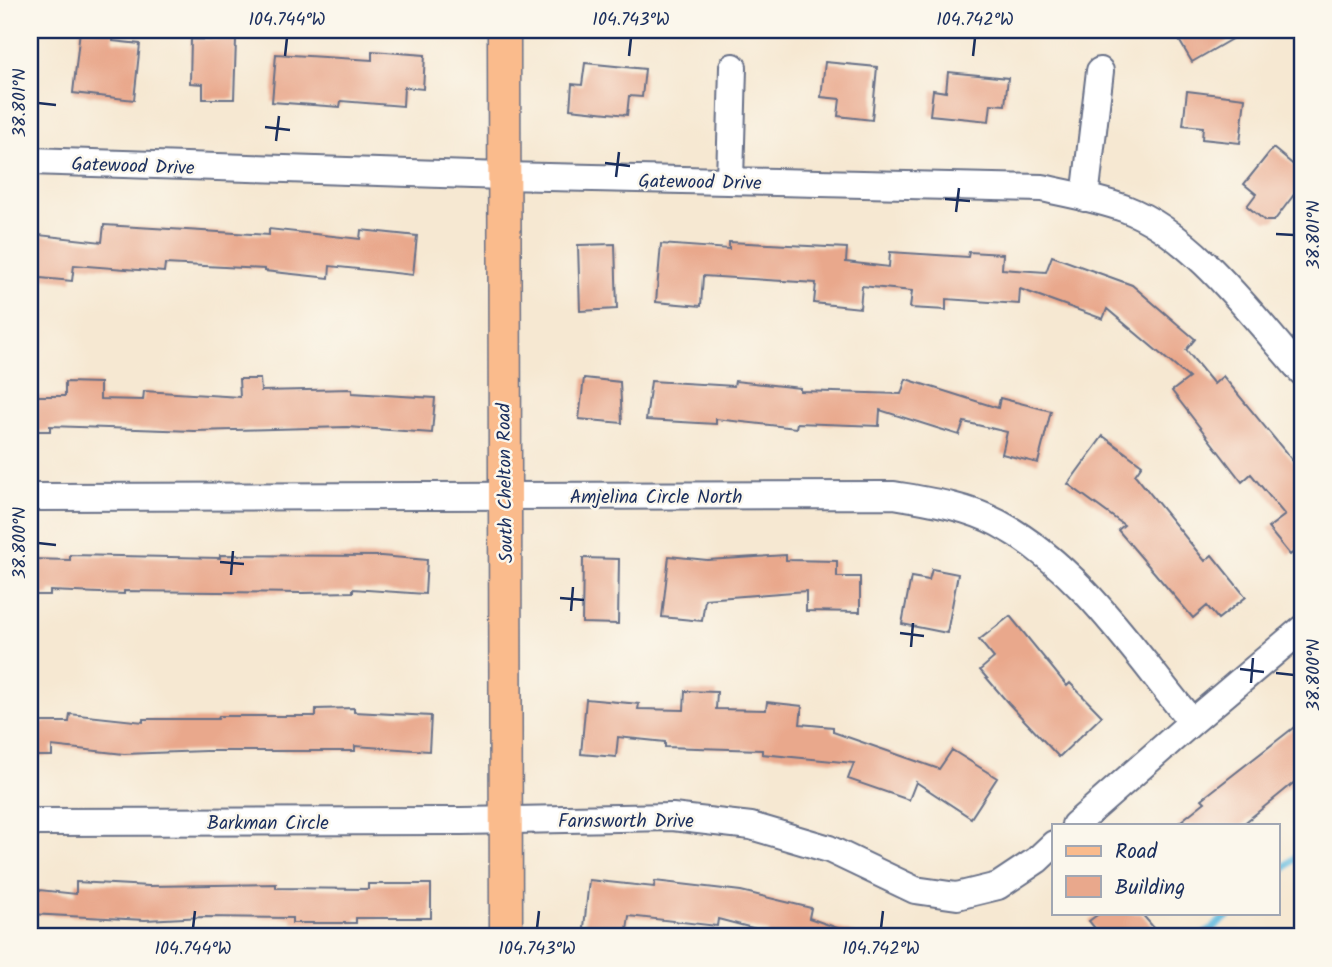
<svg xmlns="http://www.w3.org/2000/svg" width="1332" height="967" font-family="Kalam,sans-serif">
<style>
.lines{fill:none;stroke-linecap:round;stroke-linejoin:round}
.stream{stroke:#63bce0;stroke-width:8}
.building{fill:#e9a88c}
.minor-casing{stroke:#687087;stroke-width:30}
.major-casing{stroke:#687087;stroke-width:35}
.minor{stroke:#fff;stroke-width:26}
.major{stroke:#fabb8c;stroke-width:32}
.ticks{fill:none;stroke:#1b2f5e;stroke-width:2.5}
.labels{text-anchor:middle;stroke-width:5;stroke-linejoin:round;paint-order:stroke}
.street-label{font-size:19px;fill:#1b2f5e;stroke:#fbf7ec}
.neatline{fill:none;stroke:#1b2f5e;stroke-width:2.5}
.ticks-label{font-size:18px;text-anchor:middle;fill:#1b2f5e}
</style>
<rect width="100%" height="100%" fill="#fbf7ec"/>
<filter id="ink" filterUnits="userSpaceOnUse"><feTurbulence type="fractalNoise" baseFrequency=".0143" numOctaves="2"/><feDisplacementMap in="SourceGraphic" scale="14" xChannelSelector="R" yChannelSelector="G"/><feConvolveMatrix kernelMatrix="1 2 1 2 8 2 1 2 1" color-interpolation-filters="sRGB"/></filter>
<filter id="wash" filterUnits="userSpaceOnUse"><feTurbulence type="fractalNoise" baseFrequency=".00686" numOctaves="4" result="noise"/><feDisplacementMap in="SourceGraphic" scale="28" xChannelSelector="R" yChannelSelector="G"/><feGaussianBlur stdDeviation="1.57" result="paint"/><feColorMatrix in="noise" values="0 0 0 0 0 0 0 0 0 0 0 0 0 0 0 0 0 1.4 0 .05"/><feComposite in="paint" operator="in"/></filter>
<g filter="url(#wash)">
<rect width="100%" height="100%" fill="#f6e8d2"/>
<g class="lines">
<!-- stream -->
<path class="stream" d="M1278 873 1302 852
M1202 937 1231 913"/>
</g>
<g id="blocks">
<!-- building -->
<path class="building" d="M80 30H114L113 41 140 44 134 100 73 93Z
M1173 30H1247L1192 62Z
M191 39 236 40 234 99H203V84L190 83Z
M372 51 425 55 423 89 404 87 403 106 341 101 340 107 272 102 276 54 372 60Z
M825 62 877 67 872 120 838 116 840 99 821 97Z
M585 63 645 69 642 97 629 96 627 115 570 109 572 84 582 85Z
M948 72 1008 78 1005 105 991 104 989 121 930 115 933 90 946 92Z
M1187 91 1245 98 1240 143 1202 139 1203 127 1183 125Z
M1273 148 1302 172V184L1274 221H1265L1247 206 1256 194 1244 184Z
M104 225 269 235V229L360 239 361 230 417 236 413 275 330 266 329 278 265 271V269L165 264 164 272 74 265 72 281 30 277V234L102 242Z
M729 242 847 248 846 262 889 267 890 252 968 257 969 252 1003 254 1002 269 1046 272 1052 256 1132 285 1195 339 1186 350 1214 384 1223 376 1302 472V545L1290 555 1268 528 1285 515 1251 474 1242 482 1172 391 1189 378 1107 309 1103 319 1020 289 1019 304 946 299V310L910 308 912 291 862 286 860 308 814 303 816 283 703 276 701 306 656 302 661 244 729 249Z
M615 244 617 309 580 311 578 245Z
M584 378 620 382 622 423 579 419Z
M239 379H260L261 391 352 389V393L435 398 432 433 347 427 194 431 50 426V431H30V396H65V382L100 383V399L143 400 144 391 240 397Z
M906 379 998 408 1000 398 1051 411 1038 463 1002 454 1007 432 964 422 959 435 880 410 879 426 797 423 796 428 716 419V424L646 420 651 381 734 386 735 381 800 388V391L901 394Z
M1103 436 1142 465 1135 475 1205 561 1212 555 1246 597 1218 619 1207 606 1193 618 1118 530 1124 525 1068 484Z
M70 555 220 558V555L381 556 427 560 425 594 353 589V592L302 593 124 591V594L50 591V595H30V559L70 560Z
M786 555V560L837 561V577H860V612L806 611V591L705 599 702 621 662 617 669 556 707 560Z
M583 558 619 559 618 624 582 623Z
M932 569 958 574 947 633 902 624 911 577 929 580Z
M1010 616 1067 686 1070 683 1102 716 1059 757 1008 703 980 670 994 658 979 640Z
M685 691 717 692 716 709 766 710 767 702 802 706 800 724 833 727V732L939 769 952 750 997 778 971 818 916 782 909 800 848 779 854 763 762 754V750L665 747V742L618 737 616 757 581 754 586 699 639 704 638 709 684 710Z
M354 708V712L431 716 429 751 355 746V751H206L124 754 52 746V756H30V722H69L70 714 143 722V719H218L219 716H316V709Z
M1302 721V776L1242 825H1176L1205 802 1202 799Z
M589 880 654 887 655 881 741 891 811 908 809 918 855 934 854 937H767L768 932 718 919 717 926 629 916 626 937H583Z
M76 882 149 886 276 884V888L368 889V884H431V918H356V923H292V918L204 917 145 920 30 914V889L76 894Z
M1100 913H1141L1154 928 1143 937H1102L1089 921Z"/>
</g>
</g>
<g filter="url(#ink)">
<use href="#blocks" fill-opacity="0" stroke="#687087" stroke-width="2"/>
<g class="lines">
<!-- minor casing -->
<g class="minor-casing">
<path id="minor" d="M30 161 503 176 1042 188C1070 194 1099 199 1126 209 1194 235 1254 318 1302 372
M730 181 733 67
M1085 198 1100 71
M30 497 894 495C929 501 966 506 998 523 1080 567 1134 652 1192 722
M30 822 461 821 672 817 751 826 829 849 915 890 957 896 998 886 1037 860 1054 844
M1075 825 1192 722 1302 629"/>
</g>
<!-- major casing -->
<g class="major-casing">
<path id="major" d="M504 30 506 937"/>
</g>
<!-- minor -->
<use href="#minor" class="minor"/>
<!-- major -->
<use href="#major" class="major"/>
</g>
</g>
<!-- ticks -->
<path class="ticks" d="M285 56 287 38M629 56 631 38M973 56 975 38M38 103 56 105M265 127 290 130M276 141 279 116M605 163 630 166M616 177 619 152M945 199 970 201M956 212 959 188M1276 234 1294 235M38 543 56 545M220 562 244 564M231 575 233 551M560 598 584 600M571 611 573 587M900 633 924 636M911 647 913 623M1240 669 1264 672M1276 673 1294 675M1251 683 1253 658M193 928 195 911M537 928 539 911M881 928 883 911"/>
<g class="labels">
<!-- street labels -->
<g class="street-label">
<text transform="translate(133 165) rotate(2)" y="7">Gatewood Drive</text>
<text transform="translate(700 181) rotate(1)" y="7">Gatewood Drive</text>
<text transform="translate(504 483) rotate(-91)" y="7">South Chelton Road</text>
<text x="656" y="503">Amjelina Circle North</text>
<text x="626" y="827">Farnsworth Drive</text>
<text x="268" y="829">Barkman Circle</text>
</g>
</g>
<!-- margin -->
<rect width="1332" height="967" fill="none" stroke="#fbf7ec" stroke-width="77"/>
<!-- legend -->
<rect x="1052" y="824" width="228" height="91" fill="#fbf7ec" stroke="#a1a7b3" stroke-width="2"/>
<rect x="1066" y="846" width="35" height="10" fill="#fabb8c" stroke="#a1a7b3" stroke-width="2"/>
<text x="1115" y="858" font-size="21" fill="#1b2f5e">Road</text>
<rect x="1066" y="876" width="35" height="21" fill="#e9a88c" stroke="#a1a7b3" stroke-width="2"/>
<text x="1115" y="894" font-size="21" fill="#1b2f5e">Building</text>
<rect x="38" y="38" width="1256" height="890" class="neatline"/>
<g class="ticks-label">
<text x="287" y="25">104.744°W</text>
<text x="631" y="25">104.743°W</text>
<text x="975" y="25">104.742°W</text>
<text transform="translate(19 103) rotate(-90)" y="6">38.801°N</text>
<text transform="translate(1313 235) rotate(-90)" y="6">38.801°N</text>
<text transform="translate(19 543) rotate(-90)" y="6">38.800°N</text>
<text transform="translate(1313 675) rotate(-90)" y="6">38.800°N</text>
<text x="193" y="954">104.744°W</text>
<text x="537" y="954">104.743°W</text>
<text x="881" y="954">104.742°W</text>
</g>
</svg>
